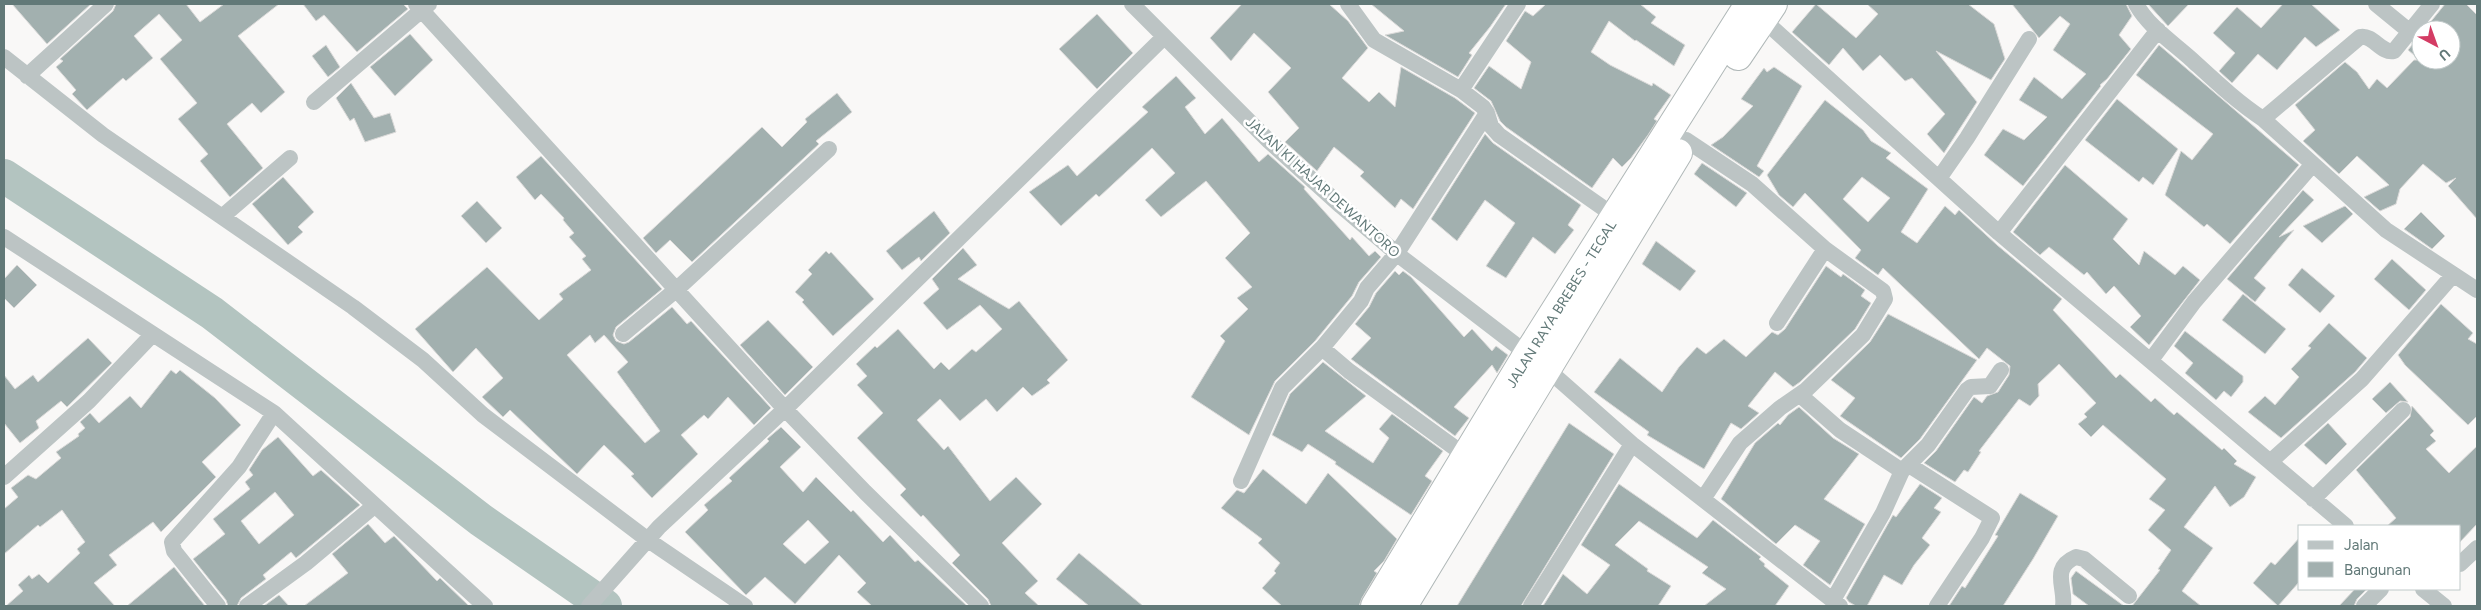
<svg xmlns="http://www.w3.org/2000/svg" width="2481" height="610" font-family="Figtree,sans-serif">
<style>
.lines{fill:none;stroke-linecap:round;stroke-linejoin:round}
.river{stroke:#b3c4c0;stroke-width:34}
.building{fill:#a2b0af;stroke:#dbdad9;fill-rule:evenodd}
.trunk-casing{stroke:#b0b8b8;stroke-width:30}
.minor{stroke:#bcc4c4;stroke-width:16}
.trunk{stroke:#fff;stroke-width:28}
.labels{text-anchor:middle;stroke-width:5;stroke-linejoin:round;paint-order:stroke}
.street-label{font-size:14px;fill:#627978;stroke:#fff}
</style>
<rect width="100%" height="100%" fill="#f9f8f7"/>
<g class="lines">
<!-- river -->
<path class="river" d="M4 176 212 313 481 520 605 606"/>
</g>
<!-- building -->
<path class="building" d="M12 4H91L47 44Z
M116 4H186L200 22 224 4H279L238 36 285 92 261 113 252 103 227 124 263 168 230 197 200 161 208 154 178 119 197 103 160 59 182 40 159 14 134 36 153 58 126 81 123 78 87 110 72 94 76 90 56 67 63 61 60 59 113 11Z
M303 4H403L408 9 357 52 324 15 316 21Z
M1242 4H1329L1348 21 1368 48 1342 78 1369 102 1379 92 1395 107 1401 67 1455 98 1475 113 1413 209 1401 199 1395 208 1360 176 1364 172 1334 147 1317 171 1285 142 1299 128 1268 92 1291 68 1254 33 1231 61 1210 38Z
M1371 4H1506L1490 27 1469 53 1472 55 1458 77 1385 35 1404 31Z
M1546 4H1640L1656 17 1651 23 1685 45 1674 66 1636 40 1635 41 1609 21 1591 52 1610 65 1652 86 1653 83 1671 95 1654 119 1657 121 1648 135 1631 158 1622 167 1613 158 1592 188 1506 127 1500 121 1491 101 1474 88 1489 66 1521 89 1531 62 1506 41 1525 11 1533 16Z
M1816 4 1856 38 1878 14 1867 4H1968L1994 24 2005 59 1991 80 1936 51 1977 102 1944 153 1927 134 1945 114 1912 78 1905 81 1880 55 1863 71 1843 48 1829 65 1792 32Z
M2012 4H2126L2132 16 2119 35 2131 49 2107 79 2100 85 2101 86 2023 186 1984 155 2003 129 2024 140 2047 117 2019 100 2034 77 2062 99 2086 74 2053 50 2070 24 2060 16 2039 38Z
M2148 4H2189L2168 26Z
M2283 4H2311L2340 30 2316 47 2305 37 2277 70 2258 54 2232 83 2219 71 2235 53 2213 33 2237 7 2261 28Z
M2445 4H2466L2477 15V219L2448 186 2456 178 2446 183 2423 164 2400 189 2396 204 2380 211 2364 197 2389 185 2357 156 2339 174 2303 141 2315 130 2295 105 2345 62 2357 72 2369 89 2377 79 2387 88 2414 60H2420L2408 50 2421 34V60H2451V30H2424Z
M1097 14 1133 53 1097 89 1059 49Z
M410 34 433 60 395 96 370 67Z
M326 45 340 67 328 77 312 56Z
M2159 45 2299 165 2230 244 2207 224 2204 227 2165 195 2181 151 2192 160 2213 134 2136 75Z
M1774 67 1802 86 1757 166 1764 171 1759 177 1711 145 1723 137 1753 106 1741 99 1764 68 1767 72Z
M1176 76 1196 98 1185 107 1205 134 1222 118 1259 162 1268 154 1305 187 1304 189 1350 240 1352 237 1369 256 1375 251 1381 257 1359 282 1352 296 1315 341 1275 381 1249 435 1191 397 1225 341 1220 336 1248 309 1237 298 1252 287 1225 258 1250 233 1206 181 1161 217 1145 200 1175 173 1152 148 1099 197 1096 194 1061 226 1029 192 1068 165 1077 176 1148 112 1142 107Z
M351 83 374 118 390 113 396 132 365 142 354 118 350 121 336 98Z
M837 93 852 112 816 141 819 144 692 262 670 240 656 253 643 238 762 127 782 147 807 122 805 119Z
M2117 99 2178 149 2153 185 2143 177 2139 182 2085 140Z
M1825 100 1863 130 1871 141 1891 153 1886 158 1928 189 1901 232 1917 243 1945 206 1955 215 1959 210 1997 245 2062 299 2053 310 2116 378 2120 374 2151 402 2155 398 2174 415 2177 412 2222 450 2224 448 2237 461 2234 464 2256 477 2244 497 2230 507 2215 486 2184 527 2213 548 2182 591 2201 606H2132L2160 570 2158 569 2171 550 2148 530 2165 510 2149 499 2166 479 2103 425 2091 437 2078 424 2087 417 2084 414 2096 403 2059 364 2038 384 2039 396 2030 406 2019 399 1979 451 1981 452 1968 472 1964 470 1955 482 1924 463 1936 451 1974 397 1982 403 1987 396 1998 392 2009 375 2010 366 1987 348 1979 359 1883 268 1878 275 1855 258 1861 250 1805 193 1793 207 1779 195 1767 175ZM1862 177 1890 198 1868 222 1843 199Z
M1485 134 1493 143 1581 205 1568 225 1574 230 1555 254 1533 237 1506 278 1486 266 1515 223 1485 200 1457 241 1431 219Z
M541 156 662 289 616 327 613 335 616 341 624 344 629 342 672 307 687 324 691 321 771 408 754 425 728 397 708 419 704 415 681 435 698 454 652 498 631 476 634 474 604 445 577 474 510 410 503 417 482 397 503 378 476 348 453 372 415 329 487 267 539 320 563 299 559 294 591 270 582 259 586 256 569 237 574 233 563 220 564 218 541 194 535 200 516 177ZM590 335 595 343 604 335 628 362 617 372 660 431 645 443 567 355Z
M1702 163 1747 193 1736 207 1694 174Z
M2065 165 2128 219 2113 239 2139 265 2144 251 2175 275 2183 266 2200 280 2149 345 2130 327 2141 316 2114 286 2106 294 2087 272 2084 275 2049 247 2040 255 2013 232Z
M283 177 314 212 298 227 303 232 288 245 252 204Z
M2303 190 2314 200 2279 237 2294 230 2254 278 2266 288 2255 302 2227 279Z
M477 201 502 228 486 243 461 216Z
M2345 206 2353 214 2322 243 2303 226Z
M934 211 950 233 921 261 919 257 902 270 886 251Z
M2421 212 2445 236 2432 249 2404 229Z
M1656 241 1696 271 1680 291 1642 264Z
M963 248 977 265 958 279 1009 309 1019 301 1068 360 1047 380 1050 383 1032 396 1023 387 997 412 986 399 960 421 940 399 917 420 944 450 948 446 990 501 1016 477 1042 504 1002 543 1038 581 1025 593 1039 606H991L988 599 952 563 960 555 923 515 921 517 900 495 906 489 857 438 883 413 857 385 867 376 856 364 875 346 877 348 898 329 934 369 941 362 949 370 972 349 976 352 1002 329 980 305 947 330 923 303 939 289 932 279Z
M826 251 829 254 831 252 874 299 833 336 802 302 804 300 795 292 812 274 808 270Z
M2392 259 2426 290 2409 310 2374 279Z
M17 265 37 285 14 308 4 298V279Z
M1826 266 1841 277 1843 274 1865 290 1861 296 1871 303 1855 329 1800 382 1793 387 1775 372 1748 406 1759 413 1741 429 1731 423 1704 469 1647 435 1649 432 1594 392 1620 358 1662 392 1679 367 1697 347 1706 354 1724 339 1746 357 1772 332 1778 335 1785 329Z
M2302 268 2335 296 2320 313 2288 285Z
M1395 271 1399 275 1403 271 1411 277 1464 337 1472 329 1492 351 1496 346 1508 355 1497 373 1492 365 1454 407 1469 418 1455 436 1351 359 1371 338 1355 324 1369 307 1376 293Z
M2243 294 2286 329 2265 354 2222 320Z
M2441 304 2473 333 2468 339 2477 344V416L2468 425 2405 365 2398 355Z
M1888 314 1977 360 1920 439 1901 458 1840 416 1855 398 1831 380 1870 342Z
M768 320 813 367 785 395 740 345Z
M2329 323 2367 358 2355 372 2281 438 2248 412 2265 396 2275 405 2299 377 2291 369 2311 348 2308 346Z
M2185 331 2243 376V382L2231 397 2224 391 2216 400 2185 373 2193 363 2174 346Z
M88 338 112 363 67 407 61 401 36 421 39 428 20 443 4 423V375L15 389 33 375 38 382Z
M1323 362 1366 396 1325 431 1373 463 1389 438 1379 429 1392 414 1443 451 1425 476 1432 481 1411 515 1335 464 1336 462 1308 444 1302 452 1272 435 1290 394Z
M171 370 176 374 180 370 215 398 241 425 202 462 216 477 161 532 153 522 109 555 117 565 94 583 115 606H6L23 591 18 585 29 575 32 579 39 574 48 583 80 553 77 549 85 542 62 510 40 527 38 525 4 554V509L18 497 11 488 28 475 36 479 61 458 56 452 79 436 78 434 85 428 80 422 90 413 99 423 130 396 141 408Z
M2390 382 2408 402 2400 401 2386 413 2372 399Z
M2412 406 2434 431 2430 435 2436 441 2426 449 2449 473 2477 446V524L2460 542V526H2387L2396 518 2356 470 2410 417Z
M1799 407 1833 438 1859 454 1824 499 1865 524 1830 585 1803 565 1820 541 1795 525 1776 544 1721 499 1755 443 1778 423 1780 425 1788 415Z
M1569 423 1614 454 1521 606H1457Z
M2328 423 2347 444 2326 465 2304 445Z
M781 427 801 447 780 467 803 492 816 477 851 512 853 510 883 542 890 535 915 562 918 560 967 606H872L857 592 866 583 839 555 795 604 765 577 746 595 744 593 685 532 708 510 704 505 732 481 729 478 769 441 767 439ZM808 520 829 542 805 564 783 544Z
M278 437 313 476 321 470 360 505 296 558 291 552 263 575 266 579 241 598 237 606H228L226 600 193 559 225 534 213 519 250 489 245 482 253 475 249 470 262 450ZM275 492 294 515 259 544 241 521Z
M1263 469 1306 504 1328 473 1397 539 1384 561 1374 571 1377 573 1362 598 1359 606H1282L1262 588 1276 573 1274 571 1280 563 1258 543 1262 539 1221 508 1237 490 1244 493Z
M1619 484 1697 538 1713 520 1761 557 1759 559 1765 564 1764 566 1789 586 1775 606H1704L1726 589 1702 573 1708 567 1639 521 1615 545 1648 569 1647 571 1671 586 1658 606H1543L1563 574 1587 594 1610 565 1581 545Z
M1920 484 1942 498 1934 508 1941 512 1922 538 1930 545 1914 565 1902 585 1884 575 1867 606H1856L1849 602 1846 598 1893 515 1896 517Z
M2020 493 2058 516 2033 559 2003 606H1949L1962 586 1965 588 1998 536 1995 535Z
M368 524 385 543 394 536 437 581 440 578 469 606H304L348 573 332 554Z
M2300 537V581L2278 606 2253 583 2271 562 2275 565Z
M1079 553 1143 606H1089L1056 579Z
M174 567 205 606H127Z
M2076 571 2124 606H2089L2073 594 2071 578Z
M2355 589H2367L2357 599 2354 606H2339Z
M279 595 289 606H264Z"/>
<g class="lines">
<!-- trunk casing -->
<g class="trunk-casing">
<path id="trunk" d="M1738 56 1773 4
M1375 606 1527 355 1749 4
M1403 606 1678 153"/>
</g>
<!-- minor -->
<path class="minor" d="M416 4 785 409 865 492 981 606
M1132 4 1269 141 1341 206 1401 257 1547 369 1632 444 1840 606
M1348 4 1374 40 1461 90 1483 107 1487 113 1491 126 1499 135 1616 217
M2136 4C2148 26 2172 42 2191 59 2214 80 2237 102 2263 119L2360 37C2373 34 2381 54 2394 51L2432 4
M2376 4 2409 31
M1758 15 1999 233 2346 526
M4 57 103 135 353 307 423 360 483 415 648 540 745 606
M27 76 106 4
M1461 90 1518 4
M314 102 429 4
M2263 119 2386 230 2477 290
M1686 140 1752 184 1825 249 1883 291 1885 299 1863 335 1806 390 1780 408 1740 443 1703 499
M1940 177 1967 138 2029 39
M223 216 290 158
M1999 233 2158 30
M4 237 274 413 485 606
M1777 323 1825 249
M623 334 677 289 829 149
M1322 348 1349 371 1466 456
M2151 360 2194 302 2313 164
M1800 395 1840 430 1902 471
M2270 462 2362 379 2453 275
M1909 465 1992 518 1982 538 1937 606
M4 477 89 401 152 335
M1241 481 1282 388 1322 348 1361 301 1367 288 1397 253 1487 113
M2313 499 2403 410
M2460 564 2477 548
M2423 589 2444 606
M1833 600 1883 513 1902 471 1928 445 1967 390 1971 387 1990 386 2001 370
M218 606 174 551 172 542 239 467 274 413
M247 606 306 563 374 506
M589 606 659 527 785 409 1164 37
M1531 606 1632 444
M2063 606C2066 587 2050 568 2076 557L2084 559 2129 596
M2364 606 2381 589"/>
<!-- trunk -->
<use href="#trunk" class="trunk"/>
</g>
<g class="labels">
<!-- street labels -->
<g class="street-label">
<text transform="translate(1323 187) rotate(42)" y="5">JALAN KI HAJAR DEWANTORO</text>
<text transform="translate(1561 304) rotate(-58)" y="5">JALAN RAYA BREBES - TEGAL</text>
</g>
</g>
<!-- border -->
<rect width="2481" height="610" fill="none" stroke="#627978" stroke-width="10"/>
<!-- legend -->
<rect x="2298" y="525" width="162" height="65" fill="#ffffff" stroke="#c0c9c9"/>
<rect x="2308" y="541" width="25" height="8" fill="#bcc4c4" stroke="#c0c9c9"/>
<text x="2344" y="550" font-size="15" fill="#627978">Jalan</text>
<rect x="2308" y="562" width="25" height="15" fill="#a2b0af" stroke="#c0c9c9"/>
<text x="2344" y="575" font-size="15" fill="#627978">Bangunan</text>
<!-- north arrow -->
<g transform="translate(2436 45) rotate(139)"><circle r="24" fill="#ffffff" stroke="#c0c9c9"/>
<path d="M0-4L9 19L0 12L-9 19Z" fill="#d43c64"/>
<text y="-8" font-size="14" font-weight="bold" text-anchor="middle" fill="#627978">U</text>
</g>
</svg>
